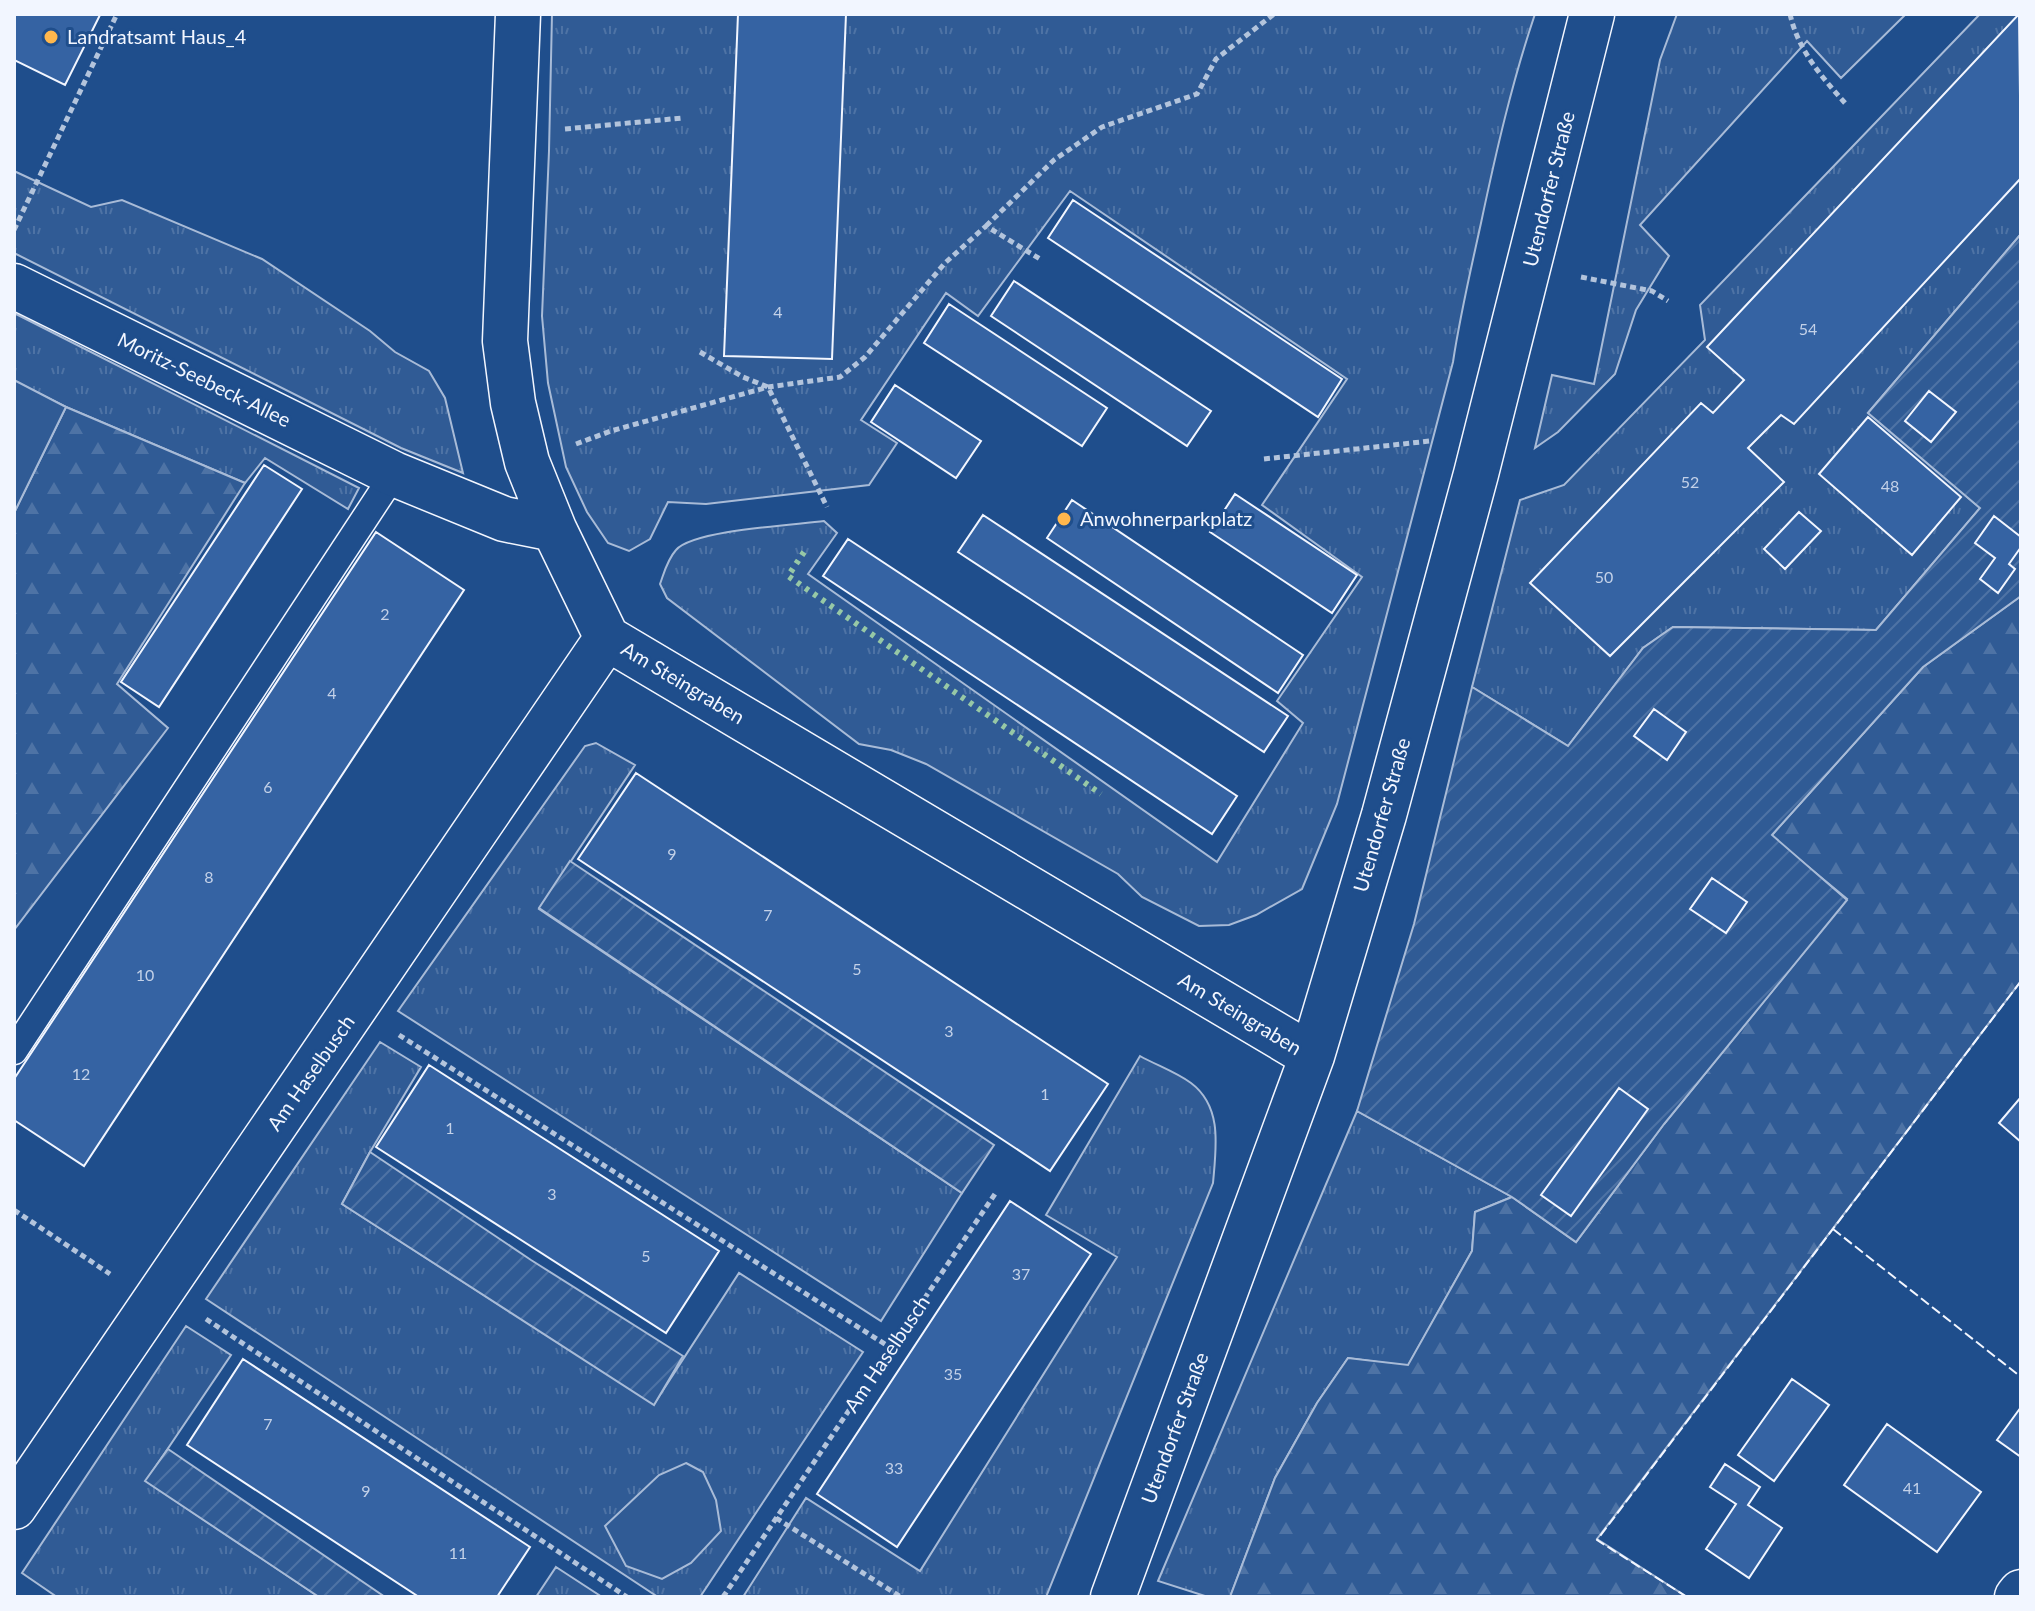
<svg xmlns="http://www.w3.org/2000/svg" width="2035" height="1611" font-family="Lato,sans-serif">
<style>
.grass{fill:url(#grass-tufts);stroke:#a8bbd7;stroke-width:2}
.forest{fill:url(#forest-firs);stroke:#a8bbd7;stroke-width:2}
.park{fill:#305b95;stroke:#a8bbd7;stroke-width:2}
.garden{fill:url(#garden-furrows);stroke:#a8bbd7;stroke-width:2}
.building{fill:#3563a3;stroke:#f2f6ff;stroke-width:2}
.lines{fill:none;stroke-linecap:round;stroke-linejoin:round}
.lane-casing{stroke:#f2f6ff;stroke-width:29}
.street-casing{stroke:#f2f6ff;stroke-width:47}
.path{stroke:#b3c4dc;stroke-width:5;stroke-dasharray:6 4;stroke-linecap:butt}
.lane{stroke:#1f4e8c;stroke-width:26}
.street{stroke:#1f4e8c;stroke-width:44}
.hedge{stroke:#97c8a6;stroke-width:6;stroke-dasharray:4 6;stroke-linecap:butt}
.fence{stroke:#f2f6ff;stroke-width:2;stroke-dasharray:10 4;stroke-linecap:butt}
.poi-dot{fill:#ffb74d;stroke:#1f4e8c;stroke-width:3}
.labels{text-anchor:middle;stroke-width:6;stroke-linejoin:round;paint-order:stroke}
.number-label{font-size:16px;fill:#c3d1e8}
.poi-label{font-size:20px;fill:#f2f6ff;stroke:#1f4e8c;text-anchor:start}
.street-label{font-size:20px;fill:#f2f6ff;stroke:#1f4e8c}
</style>
<defs>
<pattern id="grass-tufts" width="24" height="20" patternUnits="userSpaceOnUse" patternTransform="scale(2)"><rect width="24" height="20" fill="#305b95"/><path d="M3 7l-1-3M5 7V3M7 7l1-3M15 17l-1-3M17 17v-4M19 17l1-3" fill="none" stroke="#4e73a5"/></pattern>
<pattern id="forest-firs" width="22" height="20" patternUnits="userSpaceOnUse" patternTransform="scale(2)"><rect width="22" height="20" fill="#305b95"/><path d="M5 1l3.5 6h-7zM16 11l3.5 6h-7z" fill="#4e73a5"/></pattern>
<pattern id="garden-furrows" width="10" height="10" patternUnits="userSpaceOnUse" patternTransform="scale(2)"><rect width="10" height="10" fill="#305b95"/><path d="M-1 1l2-2M0 10L10 0M9 11l2-2" fill="none" stroke="#4e73a5"/></pattern>
</defs>
<rect width="100%" height="100%" fill="#1f4e8c"/>
<!-- grass -->
<path class="grass" d="M552 14H1535C1512 82 1496 152 1481 223 1471 269 1460 315 1453 362L1337 804 1302 889 1256 915 1229 925 1199 926 1142 897 1118 874 926 764 891 750 859 744 667 598 660 584C664 573 667 560 676 550 693 530 794 525 824 521L837 533 808 574 1217 862 1303 723 1277 701 1362 577 1262 505 1347 379 1070 191 978 316 946 293 861 420 897 443 869 485 706 504 668 502 650 539 629 551 608 543 587 512 566 467 548 383 542 316 549 151Z
M1677 14H1906L1841 78 1807 41 1640 225 1669 256 1636 310 1615 374 1558 432 1535 448 1552 375 1594 384 1660 60Z
M1980 14H2021V234L1868 413 1980 508 1876 630 1673 627 1643 648 1568 746 1472 687 1520 500 1564 485 1705 340 1700 305Z
M14 171 91 207 122 200 262 259 370 331 395 352 429 371 445 398 463 473 401 448 14 253Z
M14 313 359 488 348 509 265 458 245 483 66 407 14 381Z
M596 743 635 765 539 909 962 1193 881 1321 398 1011 585 746Z
M380 1042 421 1067 370 1152 342 1204 654 1404 739 1273 863 1352 700 1597H658L206 1299Z
M1140 1056C1156 1065 1176 1072 1191 1083 1223 1107 1216 1148 1213 1183L1046 1597H743L806 1498 920 1571 1117 1257 1046 1215Z
M1357 1111 1512 1197 1475 1212 1472 1251 1408 1366 1348 1358 1317 1403 1275 1478 1230 1597H1208L1158 1581Z
M186 1326 231 1355 146 1481 319 1597H57L22 1573Z
M556 1567 602 1597H536Z"/>
<!-- forest -->
<path class="forest" d="M66 407 245 483 117 684 168 728 14 930V513Z
M2021 596V981L1597 1539 1687 1597H1230L1275 1478 1317 1403 1348 1358 1408 1365 1472 1251 1475 1212 1512 1197 1576 1242 1664 1124 1847 899 1771 836 1923 667Z"/>
<!-- park -->
<path class="park" d="M14 380 66 407 14 513Z
M686 1463 703 1472 716 1500 721 1531 691 1563 662 1579 626 1566 605 1526 659 1475Z"/>
<!-- garden -->
<path class="garden" d="M2021 234V596L1923 667 1772 835 1847 900 1664 1124 1576 1242 1512 1197 1357 1111 1414 924 1472 687 1568 746 1643 648 1673 627 1876 630 1980 508 1868 413Z
M570 861 994 1145 962 1193 539 908Z
M370 1152 531 1260 683 1356 654 1405 342 1204Z
M168 1449 385 1597H319L145 1481Z"/>
<!-- building -->
<path class="building" d="M14 14 100 15 65 85 14 60Z
M738 14H846L832 359 724 356Z
M2019 14 2021 178 1794 424 1781 415 1748 448 1784 482 1610 656 1530 583 1701 403 1713 413 1744 380 1707 347Z
M1073 200 1342 379 1318 417 1048 238Z
M1014 281 1211 411 1187 446 991 316Z
M949 304 1107 408 1082 446 924 343Z
M895 385 981 441 956 478 871 422Z
M1929 391 1956 412 1931 442 1905 421Z
M1868 417 1961 497 1912 555 1819 474Z
M264 465 302 489 159 707 121 682Z
M1235 494 1357 575 1332 613 1210 532Z
M1072 500 1303 655 1278 693 1047 538Z
M1799 512 1821 531 1785 569 1764 549Z
M983 515 1288 716 1264 752 958 552Z
M1994 516 2021 537V547L2009 564 2015 569 1998 593 1980 579 1995 558 1975 543Z
M376 532 464 590 84 1166 14 1120V1079Z
M848 539 1237 796 1212 834 823 576Z
M1654 709 1686 732 1667 760 1634 736Z
M636 773 1108 1084 1050 1171 578 859Z
M1712 878 1747 902 1726 933 1690 909Z
M429 1065 719 1251 666 1333 376 1147Z
M1619 1088 1648 1109 1571 1216 1541 1195Z
M2021 1097V1142L1999 1123Z
M1010 1201 1091 1254 897 1547 817 1494Z
M243 1359 530 1547 497 1597H419L187 1445Z
M1792 1379 1829 1405 1774 1481 1738 1455Z
M2021 1407V1457L1997 1440Z
M1887 1424 1981 1492 1937 1552 1844 1485Z
M1725 1464 1760 1487 1748 1505 1782 1528 1749 1578 1706 1549 1736 1504 1710 1487Z"/>
<g class="lines">
<!-- lane casing -->
<g class="lane-casing">
<path id="lane" d="M14 1051 394 474"/>
</g>
<!-- street casing -->
<g class="street-casing">
<path id="street" d="M518 14 505 341 513 403 527 462 554 529 607 638 1312 1056
M14 286 394 474 504 519 554 529
M14 1507 607 638
M1113 1597 1312 1056 1384 815 1476 474 1592 14
M2017 1597 2021 1592"/>
</g>
<!-- path -->
<path class="path" d="M1790 14C1798 50 1821 76 1845 103
M565 129 682 118
M986 226 1054 160 1102 127 1197 94 1216 59 1274 14
M14 230 117 14
M1581 277 1652 291 1668 301
M700 352 743 377 768 387 827 507
M576 444 611 431 768 387 840 377 865 357 945 263 986 226 1040 259
M1264 459 1430 441
M399 1035 891 1348
M14 1210 110 1274
M206 1319 627 1597
M776 1518 901 1597
M723 1597 997 1191"/>
<!-- lane -->
<use href="#lane" class="lane"/>
<!-- street -->
<use href="#street" class="street"/>
<!-- hedge -->
<path class="hedge" d="M804 552 788 576 1101 794"/>
<!-- fence -->
<path class="fence" d="M1833 1229 2021 1377
M1687 1597 1597 1540 2021 981"/>
</g>
<!-- markers -->
<g class="poi-dot">
<circle cx="51" cy="37" r="8"/>
<circle cx="1064" cy="519" r="8"/>
</g>
<g class="labels">
<!-- number labels -->
<g class="number-label">
<text x="778" y="318">4</text>
<text x="1808" y="335">54</text>
<text x="1690" y="488">52</text>
<text x="1890" y="492">48</text>
<text x="1604" y="583">50</text>
<text x="385" y="620">2</text>
<text x="332" y="699">4</text>
<text x="268" y="793">6</text>
<text x="672" y="860">9</text>
<text x="209" y="883">8</text>
<text x="768" y="921">7</text>
<text x="857" y="975">5</text>
<text x="145" y="981">10</text>
<text x="949" y="1037">3</text>
<text x="81" y="1080">12</text>
<text x="1045" y="1100">1</text>
<text x="450" y="1134">1</text>
<text x="552" y="1200">3</text>
<text x="646" y="1262">5</text>
<text x="1021" y="1280">37</text>
<text x="953" y="1380">35</text>
<text x="268" y="1430">7</text>
<text x="894" y="1474">33</text>
<text x="1912" y="1494">41</text>
<text x="366" y="1497">9</text>
<text x="458" y="1559">11</text>
</g>
<!-- poi labels -->
<g class="poi-label">
<text x="67" y="44">Landratsamt Haus_4</text>
<text x="1080" y="526">Anwohnerparkplatz</text>
</g>
<!-- street labels -->
<g class="street-label">
<text transform="translate(1549 189) rotate(-76)" y="7">Utendorfer Straße</text>
<text transform="translate(204 380) rotate(26)" y="7">Moritz-Seebeck-Allee</text>
<text transform="translate(683 683) rotate(31)" y="7">Am Steingraben</text>
<text transform="translate(1382 815) rotate(-74)" y="7">Utendorfer Straße</text>
<text transform="translate(1240 1014) rotate(31)" y="7">Am Steingraben</text>
<text transform="translate(311 1073) rotate(-55)" y="7">Am Haselbusch</text>
<text transform="translate(887 1354) rotate(-56)" y="7">Am Haselbusch</text>
<text transform="translate(1175 1428) rotate(-70)" y="7">Utendorfer Straße</text>
</g>
</g>
<!-- border -->
<rect width="2035" height="1611" fill="none" stroke="#f2f6ff" stroke-width="32"/>
</svg>
